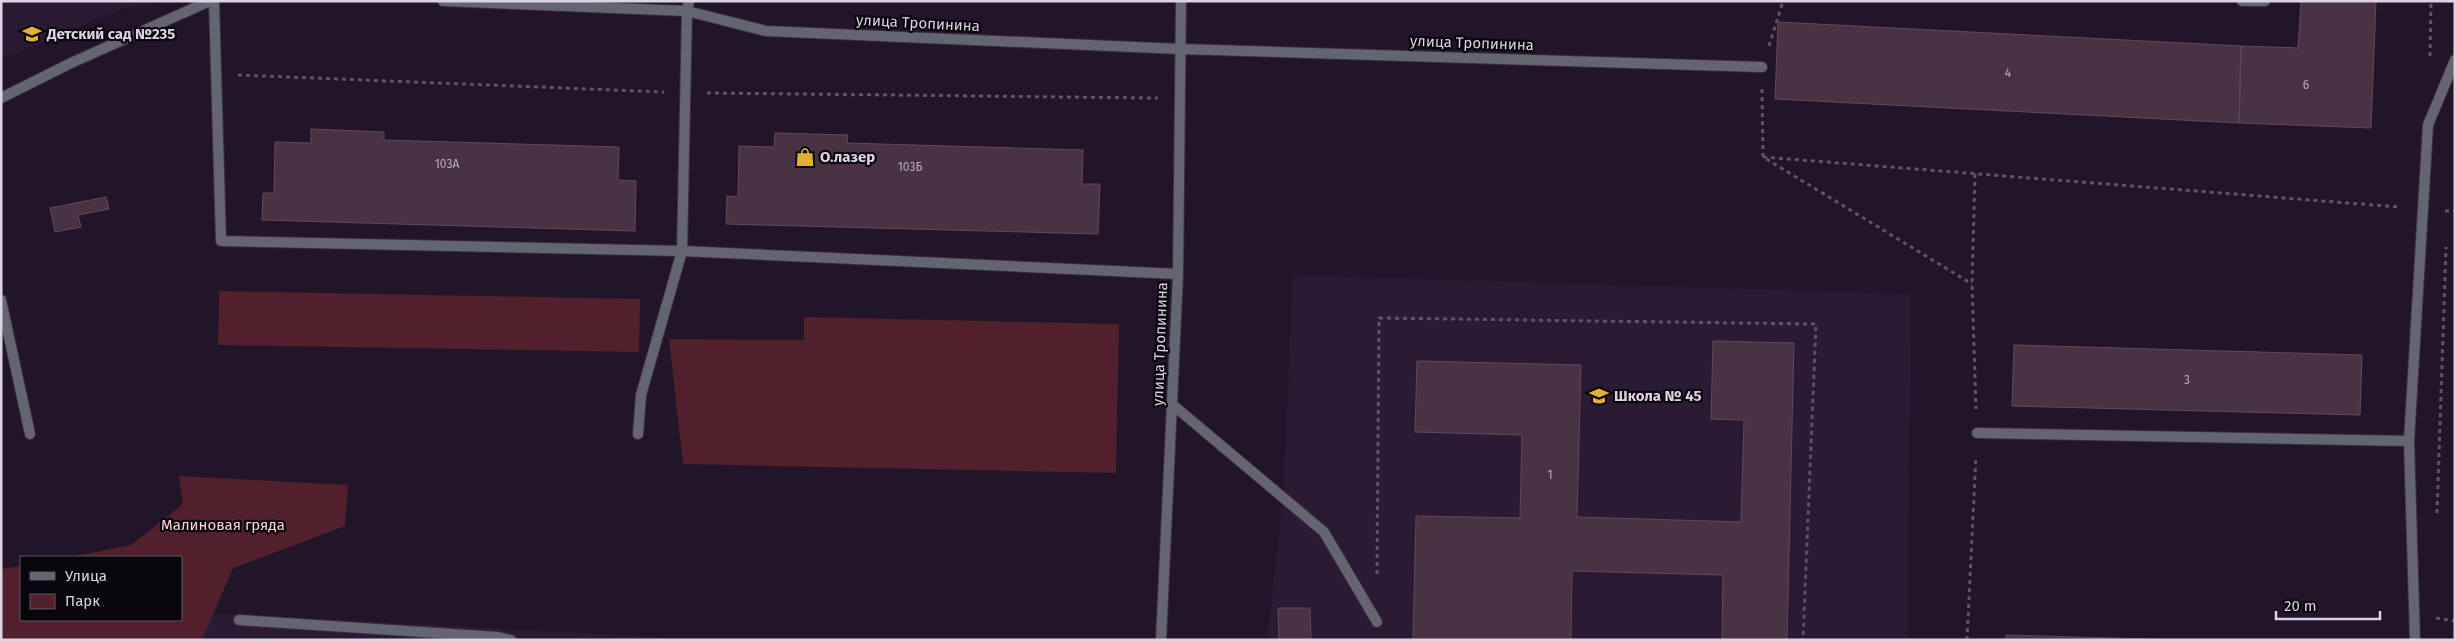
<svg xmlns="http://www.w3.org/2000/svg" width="2456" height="641" font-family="'Fira Sans',sans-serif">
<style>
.built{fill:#2b1a34}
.green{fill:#51202c}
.building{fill:#493241;stroke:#614959}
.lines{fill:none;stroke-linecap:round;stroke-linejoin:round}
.lane-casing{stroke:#3c3043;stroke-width:12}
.street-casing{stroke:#3c3043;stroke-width:12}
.path{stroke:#5f5365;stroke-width:3;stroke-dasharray:4 4;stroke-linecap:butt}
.lane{stroke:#656571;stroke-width:10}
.street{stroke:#656571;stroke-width:10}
.labels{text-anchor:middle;stroke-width:4.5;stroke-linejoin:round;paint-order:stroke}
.number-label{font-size:12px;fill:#b7acba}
.street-label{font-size:15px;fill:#dcd4e2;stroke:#09050c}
.poi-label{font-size:15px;font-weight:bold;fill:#dcd4e2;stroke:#09050c;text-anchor:start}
.park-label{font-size:15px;fill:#ffd0d8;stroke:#09050c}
</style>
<rect width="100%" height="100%" fill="#221529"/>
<!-- built -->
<path class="built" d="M1 1H164L124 8 1 59Z
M1293 275 1911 294 1907 640H1267L1283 498Z
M181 612 715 640H177Z"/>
<!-- green -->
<path class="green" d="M219 291 640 299 639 352 218 345Z
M804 317 1119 324 1116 473 683 464 669 339 804 340Z
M179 476 348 485 345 526 233 568 202 640H1V569L21 566V620H181V557H70L131 545 183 504Z"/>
<!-- building -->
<path class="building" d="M2301 1H2376L2371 128 2239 123 2241 46 2298 48Z
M1778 22 2241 46 2239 123 1775 99Z
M311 129 384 132V140L619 147 618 180 636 181 635 231 262 220 263 193H274L275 142 311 143Z
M775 133 848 135 847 143 1083 150 1082 184H1100L1098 234 726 224 727 196 738 197 739 146 774 147Z
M106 197 109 209 78 215 81 227 55 232 50 208Z
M1713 341 1794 343 1787 640H1722L1723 575 1572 571 1571 640H1413L1416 516 1520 518 1522 435 1415 432 1417 361 1581 365 1577 517 1741 522 1744 420 1711 419Z
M2014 345 2362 355 2360 415 2012 406Z
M1278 608H1310L1311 640H1279Z
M2006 635 2184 640H2006Z"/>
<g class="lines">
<!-- lane casing -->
<g class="lane-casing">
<path id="lane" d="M214 1 221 241 682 251 1178 274
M2242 1H2265
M1 300 30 434
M1173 405 1324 532 1377 622
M1977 433 2409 441
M638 434 641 395 682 251 687 11 766 31 1180 49 1762 67
M239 620 498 637 511 640
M1161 640 1178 274 1181 1
M2415 640 2409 441 2428 125 2455 60"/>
</g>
<!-- street casing -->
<g class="street-casing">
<path id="street" d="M443 1 687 11 689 1
M1 98 71 63 210 1"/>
</g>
<!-- path -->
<path class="path" d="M1769 46 1783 1
M2430 56 2431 1
M238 75 664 92
M1762 89 1763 157 1972 284
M707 93 1158 98
M1763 157 2399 207
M1975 174 1972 284 1976 409
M2445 211H2455
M2437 513 2446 247
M1377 574 1379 318 1816 324 1803 640
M2436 618 2455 621
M1967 640 1976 456"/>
<!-- lane -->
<use href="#lane" class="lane"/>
<!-- street -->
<use href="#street" class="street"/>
</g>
<!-- icons -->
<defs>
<g id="school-bare" transform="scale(1.5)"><path d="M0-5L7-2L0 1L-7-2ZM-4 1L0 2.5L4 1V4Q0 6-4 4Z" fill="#deb133" stroke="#09050c" stroke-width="2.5" paint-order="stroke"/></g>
<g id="shop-bare" transform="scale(1.5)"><path d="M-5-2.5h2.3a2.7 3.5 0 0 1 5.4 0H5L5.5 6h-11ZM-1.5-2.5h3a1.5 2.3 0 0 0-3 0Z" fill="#deb133" stroke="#09050c" stroke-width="2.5" paint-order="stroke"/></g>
</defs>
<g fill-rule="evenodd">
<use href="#school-bare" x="32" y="34"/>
<use href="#shop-bare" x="805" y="157"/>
<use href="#school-bare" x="1599" y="396"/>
</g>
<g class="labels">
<!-- number labels -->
<g class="number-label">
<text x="2008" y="77">4</text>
<text x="2306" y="89">6</text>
<text x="447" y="168">103А</text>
<text x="910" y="171">103Б</text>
<text x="2187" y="384">3</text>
<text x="1550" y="479">1</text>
</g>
<!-- street labels -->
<g class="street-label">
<text transform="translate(918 23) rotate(3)" y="5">улица Тропинина</text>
<text transform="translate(1472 43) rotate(2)" y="5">улица Тропинина</text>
<text transform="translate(1160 344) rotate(-88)" y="5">улица Тропинина</text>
</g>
<!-- poi labels -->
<g class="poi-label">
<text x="47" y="39">Детский сад №235</text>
<text x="820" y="162">О.лазер</text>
<text x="1614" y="401">Школа № 45</text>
</g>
<!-- park labels -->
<g class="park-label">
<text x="223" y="530">Малиновая гряда</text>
</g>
</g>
<!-- border -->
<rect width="2456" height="641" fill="none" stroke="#dcd4e2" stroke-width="5"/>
<!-- legend -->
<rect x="20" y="556" width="162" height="65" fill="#09050c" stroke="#5d5862"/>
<rect x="30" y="572" width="25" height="8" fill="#656571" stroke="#5d5862"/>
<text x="65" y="581" font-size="15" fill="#dcd4e2">Улица</text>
<rect x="30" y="594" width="25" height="15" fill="#51202c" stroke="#5d5862"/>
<text x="65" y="606" font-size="15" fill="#dcd4e2">Парк</text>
<!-- scale -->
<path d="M2276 611v8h104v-8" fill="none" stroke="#dcd4e2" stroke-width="2.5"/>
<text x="2284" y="611" font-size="15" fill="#dcd4e2" stroke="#09050c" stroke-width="4" paint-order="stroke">20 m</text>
</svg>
